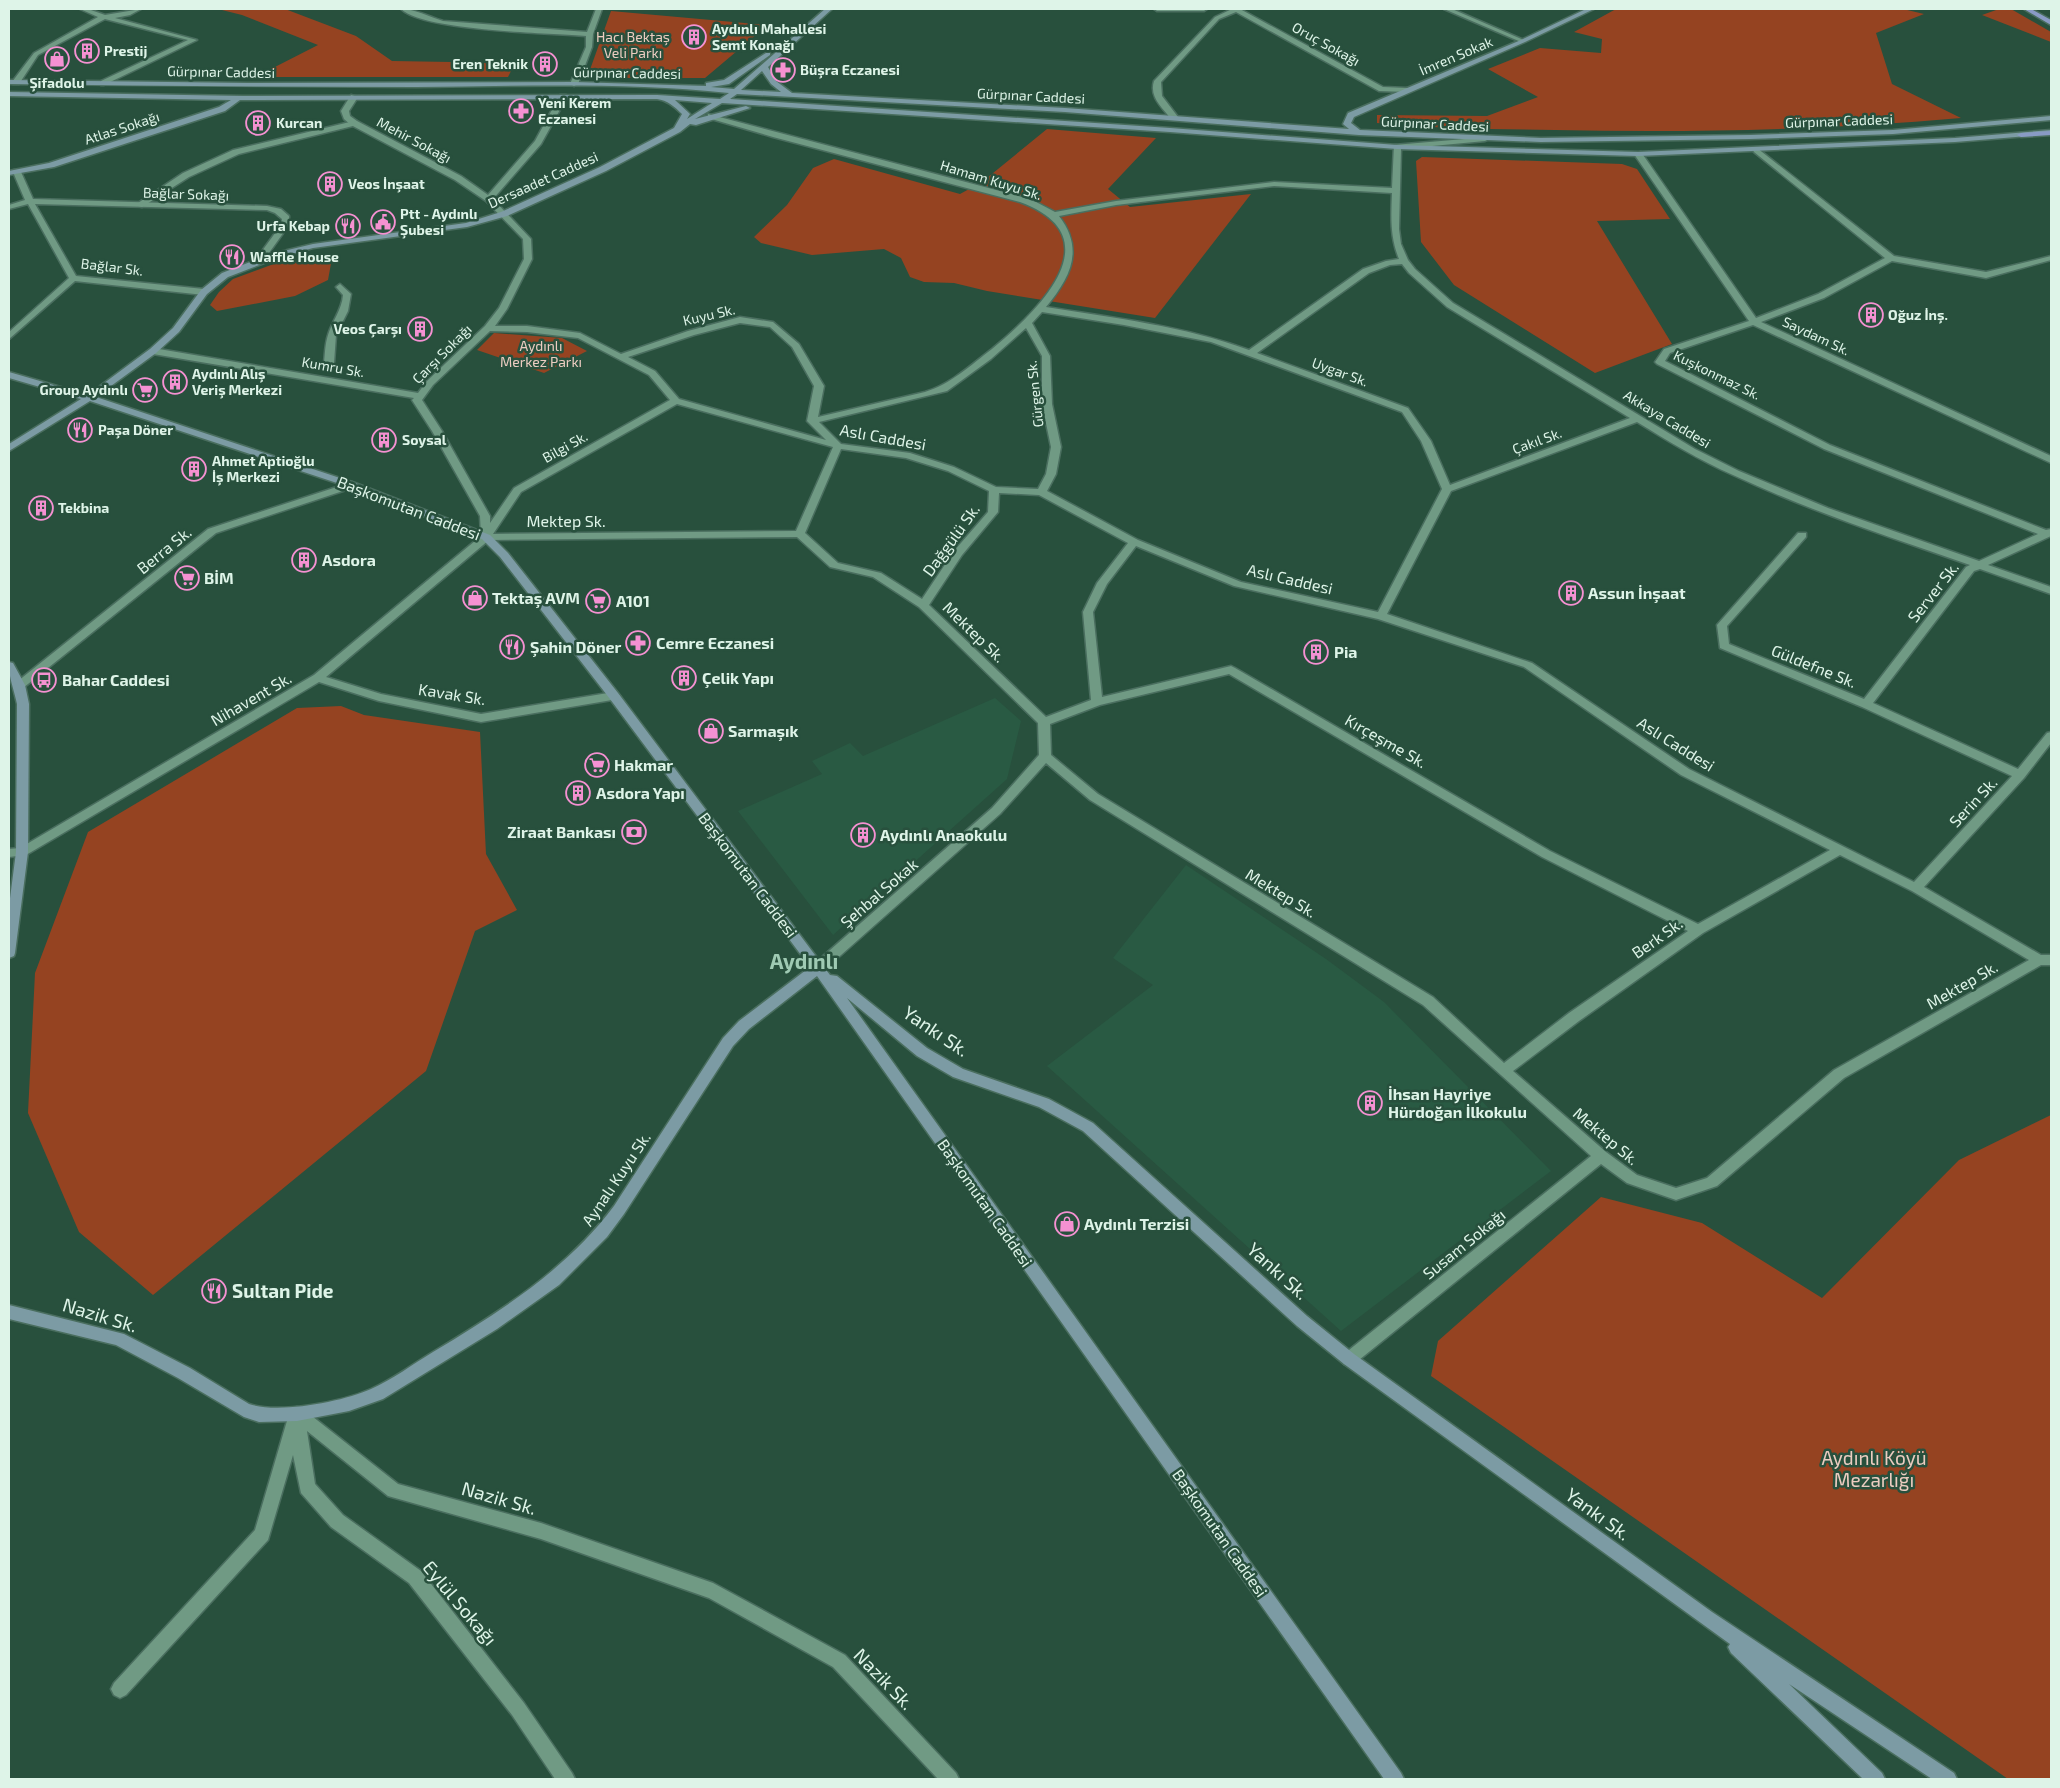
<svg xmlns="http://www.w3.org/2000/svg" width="2060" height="1788" font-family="'Exo 2',sans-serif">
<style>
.built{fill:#295a43}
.green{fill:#954321}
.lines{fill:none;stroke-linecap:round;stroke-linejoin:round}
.lane-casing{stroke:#4a6e5f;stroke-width:3}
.street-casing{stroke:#4a6e5f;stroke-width:3}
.secondary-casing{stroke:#4a6e5f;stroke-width:3}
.primary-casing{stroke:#4a6e5f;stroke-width:3}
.lane{fill:#709a84;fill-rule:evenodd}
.street{fill:#709a84;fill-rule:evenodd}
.secondary{fill:#7c9ba4;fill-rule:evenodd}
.primary{fill:#899bc5;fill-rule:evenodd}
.labels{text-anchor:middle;stroke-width:5;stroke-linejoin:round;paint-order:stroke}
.far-poi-label{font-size:14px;font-weight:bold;fill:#def4e8;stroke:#28503d;text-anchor:start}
.far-park-label{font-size:14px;fill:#ecccc0;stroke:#28503d}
.far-street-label{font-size:14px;fill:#def4e8;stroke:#28503d}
.street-label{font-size:16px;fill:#def4e8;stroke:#28503d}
.poi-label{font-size:16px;font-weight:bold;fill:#def4e8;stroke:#28503d;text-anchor:start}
.near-street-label{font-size:19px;fill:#def4e8;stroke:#28503d}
.near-poi-label{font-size:19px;font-weight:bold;fill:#def4e8;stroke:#28503d;text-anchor:start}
.near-park-label{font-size:19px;fill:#ecccc0;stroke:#28503d}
.district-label{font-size:21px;font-weight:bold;fill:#9fcab3;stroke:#28503d}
</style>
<rect width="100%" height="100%" fill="#28503d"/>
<!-- built -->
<path class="built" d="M995 698 1021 721 1007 779 833 935 738 811 822 774 812 761 850 743 863 756Z
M1186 865 1326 959 1384 1002 1551 1171 1341 1331 1047 1066 1153 985 1113 958Z"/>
<!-- green -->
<path class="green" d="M218 9H285L356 36 392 61 515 63 508 77H262L271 69 318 45 242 15Z
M1616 9H1903L1924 14 1876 33 1892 84 1961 118C1826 130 1690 133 1555 130 1496 129 1436 129 1377 123V115L1487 116 1538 97 1488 69 1540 48 1601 53 1602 39 1574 32Z
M1999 9H2011L2051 32V42L1982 15Z
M611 11 768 25 705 78H587Z
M1047 129 1156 138 1108 189 1130 207 1251 194 1155 318 987 291 954 283 924 282 910 277 901 258 884 249 812 255 761 243 754 237 787 205 813 168 834 159 960 194 982 182Z
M1422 157 1622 164 1637 169 1670 219 1597 221 1672 344 1595 373 1454 285 1421 242 1416 161Z
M314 255 332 258 328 280 295 296 217 311 210 305 219 292 233 279 290 258Z
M494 333 562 338 587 351 544 373 477 350Z
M341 706 364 715 480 732 486 854 517 910 475 931 426 1071 153 1295 79 1232 28 1113 35 973 88 832 297 708Z
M2051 1115V1779H2008L1431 1376 1438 1341 1601 1197 1702 1223 1822 1298 1959 1160Z"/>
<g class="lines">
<!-- lane casing -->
<g class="lane-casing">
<path id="lane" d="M354 121H357V125L239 154 189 177 142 207 135 205 183 173 233 150Z
M340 284 351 294 348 311 336 335 334 363 329 366 324 363C325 354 325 344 328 335 332 321 342 310 343 295L336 287Z"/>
</g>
<!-- street casing -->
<g class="street-casing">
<path id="street" d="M80 9H88L105 15 141 9 130 15 115 18 197 40 104 85H101V81L188 40 105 19 38 55 19 84H13L12 82 34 53 98 17Z
M401 9C415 9 430 17 443 21L587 32 596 9H602L593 34 592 47 578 84 574 86 570 84 586 47V36C550 33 423 31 401 9Z
M1154 9H1207L1204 11H1157Z
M1232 9H1240L1383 87 1407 88 1411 90 1407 92 1379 91 1236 12 1219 19 1161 82 1162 96 1178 117 1171 119C1162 107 1149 97 1154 81L1215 17Z
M1444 9H1452L1526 41 1521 42Z
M351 95 358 97 349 111 350 116 357 121 461 176 488 195 535 141 560 95H566L567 97 541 144 493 199 531 239 532 259 507 309 495 326H527L580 333 621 354 688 331 740 317 773 322 799 344 824 386 818 417 925 392C951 384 971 365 992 349 1038 311 1115 237 1020 202L773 137 708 118V114L1015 195 1036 202 1055 212 1116 201 1274 182 1392 188 1394 145 1488 137 1489 139 1485 141 1401 149 1399 229 1401 244 1408 260 1415 269 1453 303 1695 449 1739 471 1828 508 1979 561 2038 534 1824 449 1657 364 1655 362 1664 349 1749 321 1634 154 1641 152 1756 318 1818 294 1885 258 1754 152 1753 150 1757 148 1894 256 1986 272 2051 256V260L1986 278 1892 261 1824 298 1761 322 2051 456V463L1753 325 1670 353 1665 361 1830 445 2046 530 2051 529V536L1988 565 2051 587V594L1980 569 1974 571 1873 703 2018 769 2047 733 2051 732V743L2024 778 1924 887 2041 955H2051V965H2041L1844 1078 1717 1186 1676 1200 1627 1183 1601 1164 1354 1364 1349 1366 1344 1364 1341 1359 1344 1354 1591 1156 1423 1005 1090 800 1046 763 1000 814 823 971H813L812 968 813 965 992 808 1039 755 1038 723 919 607 873 577 830 567 797 537 489 540 326 677 381 694 481 714 614 692 620 696 618 699 481 722 379 701 319 682 26 855 9 857V849L20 848 314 675 481 536 480 516 432 431 412 400 414 398 153 354 149 351 153 348 418 393 427 381 485 326 499 308 524 259 523 239 486 201 455 180 351 125 344 119 341 111ZM1274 186 1392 193C1391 217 1390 237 1399 259L1386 261 1363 269 1249 350C1184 326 1114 318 1046 307 1070 278 1085 250 1059 216L1116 205ZM1402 264 1409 273 1447 307 1630 418 1450 485 1431 441 1408 408 1257 353 1369 273 1390 265ZM1042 312 1124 325 1211 342 1402 412 1421 441 1442 489 1378 612 1241 582 1138 540 1047 491 1056 474 1061 447 1052 404 1050 356 1032 323ZM740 323 770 327 792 347 814 386 807 421 826 440 679 399 655 371 628 357 694 335ZM1026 328 1042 356V404L1051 447 1046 474 1038 489 996 487 954 467 910 453 841 444 819 422 947 391 991 359ZM490 331 527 332 578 338 649 375 670 400 514 488 490 523V516L442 431 422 400 433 385ZM677 404 833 447 796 531 493 534 521 492ZM1637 422C1668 441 1699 460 1733 475 1810 511 1890 537 1970 565L1966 567 1864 699 1729 644 1727 626 1806 537V533H1798L1717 625 1720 648 1862 707 2012 776 1914 882 1689 769 1532 663 1387 614 1451 491ZM841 449 906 458 948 471 989 491 988 512 954 551 922 599 881 573 838 563 805 533ZM999 493 1039 495 1128 543 1097 583 1083 612 1091 700 1046 717 929 605 962 555 998 512ZM1136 546 1234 586 1378 619 1524 667 1681 775 1830 850 1698 924 1550 851 1235 668 1231 666 1102 697 1093 612 1107 584ZM1229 674 1542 857 1688 931 1569 1013 1504 1063 1433 997 1098 794 1051 755 1050 724 1100 705ZM1840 855 1912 891 2029 960 1834 1070 1707 1178 1676 1188 1637 1175 1606 1152 1513 1071 1579 1021 1703 933Z
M14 170 21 172 33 199 267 206 281 209 289 216V225L261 264 258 265 254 262 281 225 282 219 275 213 267 210 35 204 76 276 204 289 208 292 204 295 75 281 9 339V332L69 278 28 204 9 209V205L25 200 13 172Z
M352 482 357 485 355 487 216 533 23 688H15L13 685 208 529Z
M297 1407 303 1409 398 1484 541 1523 713 1583 845 1655 956 1773 959 1779H938L833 1667 709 1598 541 1539 388 1496 307 1431 315 1484 343 1515 421 1571 524 1703 572 1773 575 1779H555L512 1715 409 1583 331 1527 301 1493 293 1455 268 1540 126 1695 120 1698 114 1695 111 1689 114 1683 255 1530 289 1414 291 1409Z"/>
</g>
<!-- secondary casing -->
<g class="secondary-casing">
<path id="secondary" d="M825 9H832L768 67 776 81 792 93 1065 108 1349 129 1343 124 1348 113 1521 40 1586 9H1594L1525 42 1354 117 1351 123 1360 130 1541 138 1750 135 1893 130 2051 116V120L1893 134 1750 139 1541 142 1359 135 1065 112 737 94 730 99 1170 128 1397 145 1638 152 1955 138 2051 130V134L1955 142 1638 156 1397 149 1170 132 722 103 695 119 746 106 750 108 696 125 690 124 680 132 606 171 507 216 467 227 313 248 277 258 228 277 207 294 179 332 156 353 96 397 355 483 490 535 508 553 618 693 830 975 837 976 927 1048 963 1069 1049 1099 1093 1123 1307 1316 1354 1354 1712 1612 1954 1773 1957 1779H1932L1789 1684 1882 1773 1885 1779H1863L1731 1653 1728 1647 1730 1644 1344 1364 1297 1326 1083 1131 1039 1107 953 1077 917 1056 847 998 1401 1773 1404 1779H1384L817 976 749 1029 733 1046 624 1214 607 1237 559 1285 497 1329 383 1399 349 1411 297 1421 259 1422 244 1417 178 1378 116 1345 9 1319V1305L124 1334 190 1368 249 1404C278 1414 342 1402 371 1389 392 1380 413 1364 433 1352 501 1311 566 1270 614 1206L723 1038 739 1021 810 967 610 699 500 557 482 539 349 487 90 401 9 451V444L81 399 9 378V372L88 395 150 349 173 328 201 290 222 273 271 254 313 244 466 223 501 212 600 167 674 128 682 114C675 107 667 100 657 99L240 100 225 111 54 167 9 175V171L49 163 219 107 231 100 9 96V92L243 96 657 95 720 99 729 93C626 82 520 86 416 87 281 87 145 86 9 84V80L248 83 574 82 706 86V83L724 80 766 53H770V55L729 84 711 87 734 89ZM762 71 771 84 781 92 741 90ZM675 100 712 103 687 119 690 114Z
M9 662 13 663 25 685 29 704 28 852 15 953 14 956 9 958V906L16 852 17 704C14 689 8 676 9 662Z"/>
</g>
<!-- primary casing -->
<g class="primary-casing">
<path id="primary" d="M2024 9H2031L2051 20V25Z
M2051 131V135L2021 137 2017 135 2021 133Z"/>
</g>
<!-- lane -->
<use href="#lane" class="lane"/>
<!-- street -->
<use href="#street" class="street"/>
<!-- secondary -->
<use href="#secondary" class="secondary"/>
<!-- primary -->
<use href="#primary" class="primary"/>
</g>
<!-- icons -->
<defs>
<g id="building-ring" transform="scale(1.25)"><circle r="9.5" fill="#28503d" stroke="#f591d2" stroke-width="1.5"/><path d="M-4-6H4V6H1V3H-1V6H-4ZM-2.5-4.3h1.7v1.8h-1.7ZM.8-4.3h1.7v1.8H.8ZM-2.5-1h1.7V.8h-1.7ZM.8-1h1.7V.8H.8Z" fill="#f591d2"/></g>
<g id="shop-ring" transform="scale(1.25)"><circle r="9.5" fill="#28503d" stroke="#f591d2" stroke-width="1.5"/><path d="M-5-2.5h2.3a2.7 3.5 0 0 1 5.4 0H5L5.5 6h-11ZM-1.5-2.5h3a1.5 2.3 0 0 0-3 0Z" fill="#f591d2"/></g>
<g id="pharmacy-ring" transform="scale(1.25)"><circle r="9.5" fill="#28503d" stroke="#f591d2" stroke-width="1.5"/><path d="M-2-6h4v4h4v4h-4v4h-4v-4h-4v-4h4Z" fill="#f591d2"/></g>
<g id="civic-ring" transform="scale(1.25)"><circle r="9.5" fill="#28503d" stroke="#f591d2" stroke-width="1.5"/><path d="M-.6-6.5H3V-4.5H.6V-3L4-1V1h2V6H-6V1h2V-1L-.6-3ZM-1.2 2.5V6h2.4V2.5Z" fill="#f591d2"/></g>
<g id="restaurant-ring" transform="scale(1.25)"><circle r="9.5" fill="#28503d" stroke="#f591d2" stroke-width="1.5"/><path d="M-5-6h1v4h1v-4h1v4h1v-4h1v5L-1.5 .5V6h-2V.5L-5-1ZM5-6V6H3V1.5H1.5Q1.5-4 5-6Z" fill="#f591d2"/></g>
<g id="supermarket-ring" transform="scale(1.25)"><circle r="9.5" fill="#28503d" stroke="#f591d2" stroke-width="1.5"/><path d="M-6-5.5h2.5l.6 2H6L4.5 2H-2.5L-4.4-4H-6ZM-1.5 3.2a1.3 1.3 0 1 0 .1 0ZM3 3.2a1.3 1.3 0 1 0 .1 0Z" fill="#f591d2"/></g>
<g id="bus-ring" transform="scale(1.25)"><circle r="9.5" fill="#28503d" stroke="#f591d2" stroke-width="1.5"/><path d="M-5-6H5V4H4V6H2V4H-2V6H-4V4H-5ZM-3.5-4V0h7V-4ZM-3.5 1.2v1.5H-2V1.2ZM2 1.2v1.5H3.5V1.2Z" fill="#f591d2"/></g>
<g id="bank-ring" transform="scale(1.25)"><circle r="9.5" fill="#28503d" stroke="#f591d2" stroke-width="1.5"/><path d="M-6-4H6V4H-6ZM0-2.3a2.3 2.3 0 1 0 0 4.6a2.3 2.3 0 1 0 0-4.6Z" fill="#f591d2"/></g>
</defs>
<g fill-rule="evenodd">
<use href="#building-ring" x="694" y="37"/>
<use href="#building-ring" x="87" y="51"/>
<use href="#shop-ring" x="57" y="59"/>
<use href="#building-ring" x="545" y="64"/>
<use href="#pharmacy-ring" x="783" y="70"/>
<use href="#pharmacy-ring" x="521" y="111"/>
<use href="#building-ring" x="258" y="123"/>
<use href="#building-ring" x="330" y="184"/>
<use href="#civic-ring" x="383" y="222"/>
<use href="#restaurant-ring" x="348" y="226"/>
<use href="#restaurant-ring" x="232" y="257"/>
<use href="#building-ring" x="1871" y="315"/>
<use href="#building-ring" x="420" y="329"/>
<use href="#building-ring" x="175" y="382"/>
<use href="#supermarket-ring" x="145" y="390"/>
<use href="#restaurant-ring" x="80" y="430"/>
<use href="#building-ring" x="384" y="440"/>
<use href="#building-ring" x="194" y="469"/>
<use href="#building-ring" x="41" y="508"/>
<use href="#building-ring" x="304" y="560"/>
<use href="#supermarket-ring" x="187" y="578"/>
<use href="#building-ring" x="1571" y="593"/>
<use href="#shop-ring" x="475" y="598"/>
<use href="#supermarket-ring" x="598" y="601"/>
<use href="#pharmacy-ring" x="638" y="643"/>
<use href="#restaurant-ring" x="512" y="647"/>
<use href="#building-ring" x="1316" y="652"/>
<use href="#building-ring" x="684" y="678"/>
<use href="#bus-ring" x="44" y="680"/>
<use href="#shop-ring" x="711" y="731"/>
<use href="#supermarket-ring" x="597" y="765"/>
<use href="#building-ring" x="578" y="793"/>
<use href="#bank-ring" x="634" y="832"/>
<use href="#building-ring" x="863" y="835"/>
<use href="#building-ring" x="1370" y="1103"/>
<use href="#shop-ring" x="1067" y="1224"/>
<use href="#restaurant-ring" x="214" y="1291"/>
</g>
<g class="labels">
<!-- far-poi labels -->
<g class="far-poi-label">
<text x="712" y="34">Aydınlı Mahallesi<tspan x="712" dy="16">Semt Konağı</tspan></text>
<text x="104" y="56">Prestij</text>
<text x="528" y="69" text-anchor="end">Eren Teknik</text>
<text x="800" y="75">Büşra Eczanesi</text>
<text x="57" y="88" text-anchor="middle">Şifadolu</text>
<text x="538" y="108">Yeni Kerem<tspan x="538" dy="16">Eczanesi</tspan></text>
<text x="276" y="128">Kurcan</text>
<text x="348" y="189">Veos İnşaat</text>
<text x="400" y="219">Ptt - Aydınlı<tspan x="400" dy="16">Şubesi</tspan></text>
<text x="330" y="231" text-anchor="end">Urfa Kebap</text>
<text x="250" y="262">Waffle House</text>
<text x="1888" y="320">Oğuz İnş.</text>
<text x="402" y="334" text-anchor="end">Veos Çarşı</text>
<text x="192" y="379">Aydınlı Alış<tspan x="192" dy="16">Veriş Merkezi</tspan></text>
<text x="128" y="395" text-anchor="end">Group Aydınlı</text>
<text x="98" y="435">Paşa Döner</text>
<text x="402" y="445">Soysal</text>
<text x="212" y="466">Ahmet Aptioğlu<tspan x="212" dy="16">İş Merkezi</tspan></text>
<text x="58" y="513">Tekbina</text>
</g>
<!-- far-park labels -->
<g class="far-park-label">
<text x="633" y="42">Hacı Bektaş<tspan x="633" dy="16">Veli Parkı</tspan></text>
<text x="541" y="351">Aydınlı<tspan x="541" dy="16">Merkez Parkı</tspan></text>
</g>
<!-- far-street labels -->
<g class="far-street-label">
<text transform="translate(1326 44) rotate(29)" y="5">Oruç Sokağı</text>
<text transform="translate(1456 56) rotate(-23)" y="5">İmren Sokak</text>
<text transform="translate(221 72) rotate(1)" y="5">Gürpınar Caddesi</text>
<text transform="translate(627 73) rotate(1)" y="5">Gürpınar Caddesi</text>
<text transform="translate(1031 96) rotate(3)" y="5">Gürpınar Caddesi</text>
<text transform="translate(1839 121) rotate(-2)" y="5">Gürpınar Caddesi</text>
<text transform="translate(1435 124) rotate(3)" y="5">Gürpınar Caddesi</text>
<text transform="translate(122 128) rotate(-18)" y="5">Atlas Sokağı</text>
<text transform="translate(414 140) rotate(28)" y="5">Mehir Sokağı</text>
<text transform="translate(543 180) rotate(-24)" y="5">Dersaadet Caddesi</text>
<text transform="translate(991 180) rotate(17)" y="5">Hamam Kuyu Sk.</text>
<text transform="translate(186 194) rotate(2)" y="5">Bağlar Sokağı</text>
<text transform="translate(112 267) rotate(7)" y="5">Bağlar Sk.</text>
<text transform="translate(709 315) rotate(-13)" y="5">Kuyu Sk.</text>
<text transform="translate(1816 336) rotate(25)" y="5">Saydam Sk.</text>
<text transform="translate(442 354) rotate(-45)" y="5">Çarşı Sokağı</text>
<text transform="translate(333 367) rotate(10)" y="5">Kumru Sk.</text>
<text transform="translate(1340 372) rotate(20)" y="5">Uygar Sk.</text>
<text transform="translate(1717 375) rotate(26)" y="5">Kuşkonmaz Sk.</text>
<text transform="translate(1035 394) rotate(-96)" y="5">Gürgen Sk.</text>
<text transform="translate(1667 419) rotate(31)" y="5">Akkaya Caddesi</text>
<text transform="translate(1537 441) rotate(-20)" y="5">Çakıl Sk.</text>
<text transform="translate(565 447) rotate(-29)" y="5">Bilgi Sk.</text>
</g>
<!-- street labels -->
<g class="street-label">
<text transform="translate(883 437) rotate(10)" y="6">Aslı Caddesi</text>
<text transform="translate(409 508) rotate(21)" y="6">Başkomutan Caddesi</text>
<text x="566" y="527">Mektep Sk.</text>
<text transform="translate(951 540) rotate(-54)" y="6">Dağgülü Sk.</text>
<text transform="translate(164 550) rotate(-39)" y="6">Berra Sk.</text>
<text transform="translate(1290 579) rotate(13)" y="6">Aslı Caddesi</text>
<text transform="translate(1933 592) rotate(-52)" y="6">Server Sk.</text>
<text transform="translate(974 632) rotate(44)" y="6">Mektep Sk.</text>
<text transform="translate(1814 666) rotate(22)" y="6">Güldefne Sk.</text>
<text transform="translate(452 694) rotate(9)" y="6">Kavak Sk.</text>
<text transform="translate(251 699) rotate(-30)" y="6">Nihavent Sk.</text>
<text transform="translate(1386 741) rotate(30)" y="6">Kırçeşme Sk.</text>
<text transform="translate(1676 744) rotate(32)" y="6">Aslı Caddesi</text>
<text transform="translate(1973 802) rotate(-47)" y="6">Serin Sk.</text>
<text transform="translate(748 875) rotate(53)" y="6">Başkomutan Caddesi</text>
<text transform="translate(879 893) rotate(-41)" y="6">Şehbal Sokak</text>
<text transform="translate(1281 893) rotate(31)" y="6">Mektep Sk.</text>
<text transform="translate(1657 938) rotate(-35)" y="6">Berk Sk.</text>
<text transform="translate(1962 985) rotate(-30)" y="6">Mektep Sk.</text>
<text transform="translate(1606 1136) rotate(40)" y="6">Mektep Sk.</text>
<text transform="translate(616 1179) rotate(-56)" y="6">Aynalı Kuyu Sk.</text>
<text transform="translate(985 1203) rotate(55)" y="6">Başkomutan Caddesi</text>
<text transform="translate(1464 1244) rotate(-39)" y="6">Susam Sokağı</text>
<text transform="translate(1220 1533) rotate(55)" y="6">Başkomutan Caddesi</text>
</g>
<!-- poi labels -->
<g class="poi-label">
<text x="322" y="566">Asdora</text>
<text x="204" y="584">BİM</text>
<text x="1588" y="599">Assun İnşaat</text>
<text x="492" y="604">Tektaş AVM</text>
<text x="616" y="607">A101</text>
<text x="656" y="649">Cemre Eczanesi</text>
<text x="530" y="653">Şahin Döner</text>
<text x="1334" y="658">Pia</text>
<text x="702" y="684">Çelik Yapı</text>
<text x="62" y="686">Bahar Caddesi</text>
<text x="728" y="737">Sarmaşık</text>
<text x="614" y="771">Hakmar</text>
<text x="596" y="799">Asdora Yapı</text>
<text x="616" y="838" text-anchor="end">Ziraat Bankası</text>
<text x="880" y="841">Aydınlı Anaokulu</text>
<text x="1388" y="1100">İhsan Hayriye<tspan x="1388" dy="18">Hürdoğan İlkokulu</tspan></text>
<text x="1084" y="1230">Aydınlı Terzisi</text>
</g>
<!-- near-street labels -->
<g class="near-street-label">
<text transform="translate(936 1031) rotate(34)" y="7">Yankı Sk.</text>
<text transform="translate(1278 1271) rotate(42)" y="7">Yankı Sk.</text>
<text transform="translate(100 1315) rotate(17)" y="7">Nazik Sk.</text>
<text transform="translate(499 1498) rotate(16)" y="7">Nazik Sk.</text>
<text transform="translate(1598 1514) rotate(36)" y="7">Yankı Sk.</text>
<text transform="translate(460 1603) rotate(50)" y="7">Eylül Sokağı</text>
<text transform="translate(884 1679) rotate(46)" y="7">Nazik Sk.</text>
</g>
<!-- near-poi labels -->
<g class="near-poi-label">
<text x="232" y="1298">Sultan Pide</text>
</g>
<!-- near-park labels -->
<g class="near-park-label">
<text x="1874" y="1465">Aydınlı Köyü<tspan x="1874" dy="22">Mezarlığı</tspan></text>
</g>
<!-- district labels -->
<g class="district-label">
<text x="804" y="969">Aydınlı</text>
</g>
</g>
<!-- border -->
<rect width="2060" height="1788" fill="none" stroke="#def4e8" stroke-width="20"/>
</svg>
